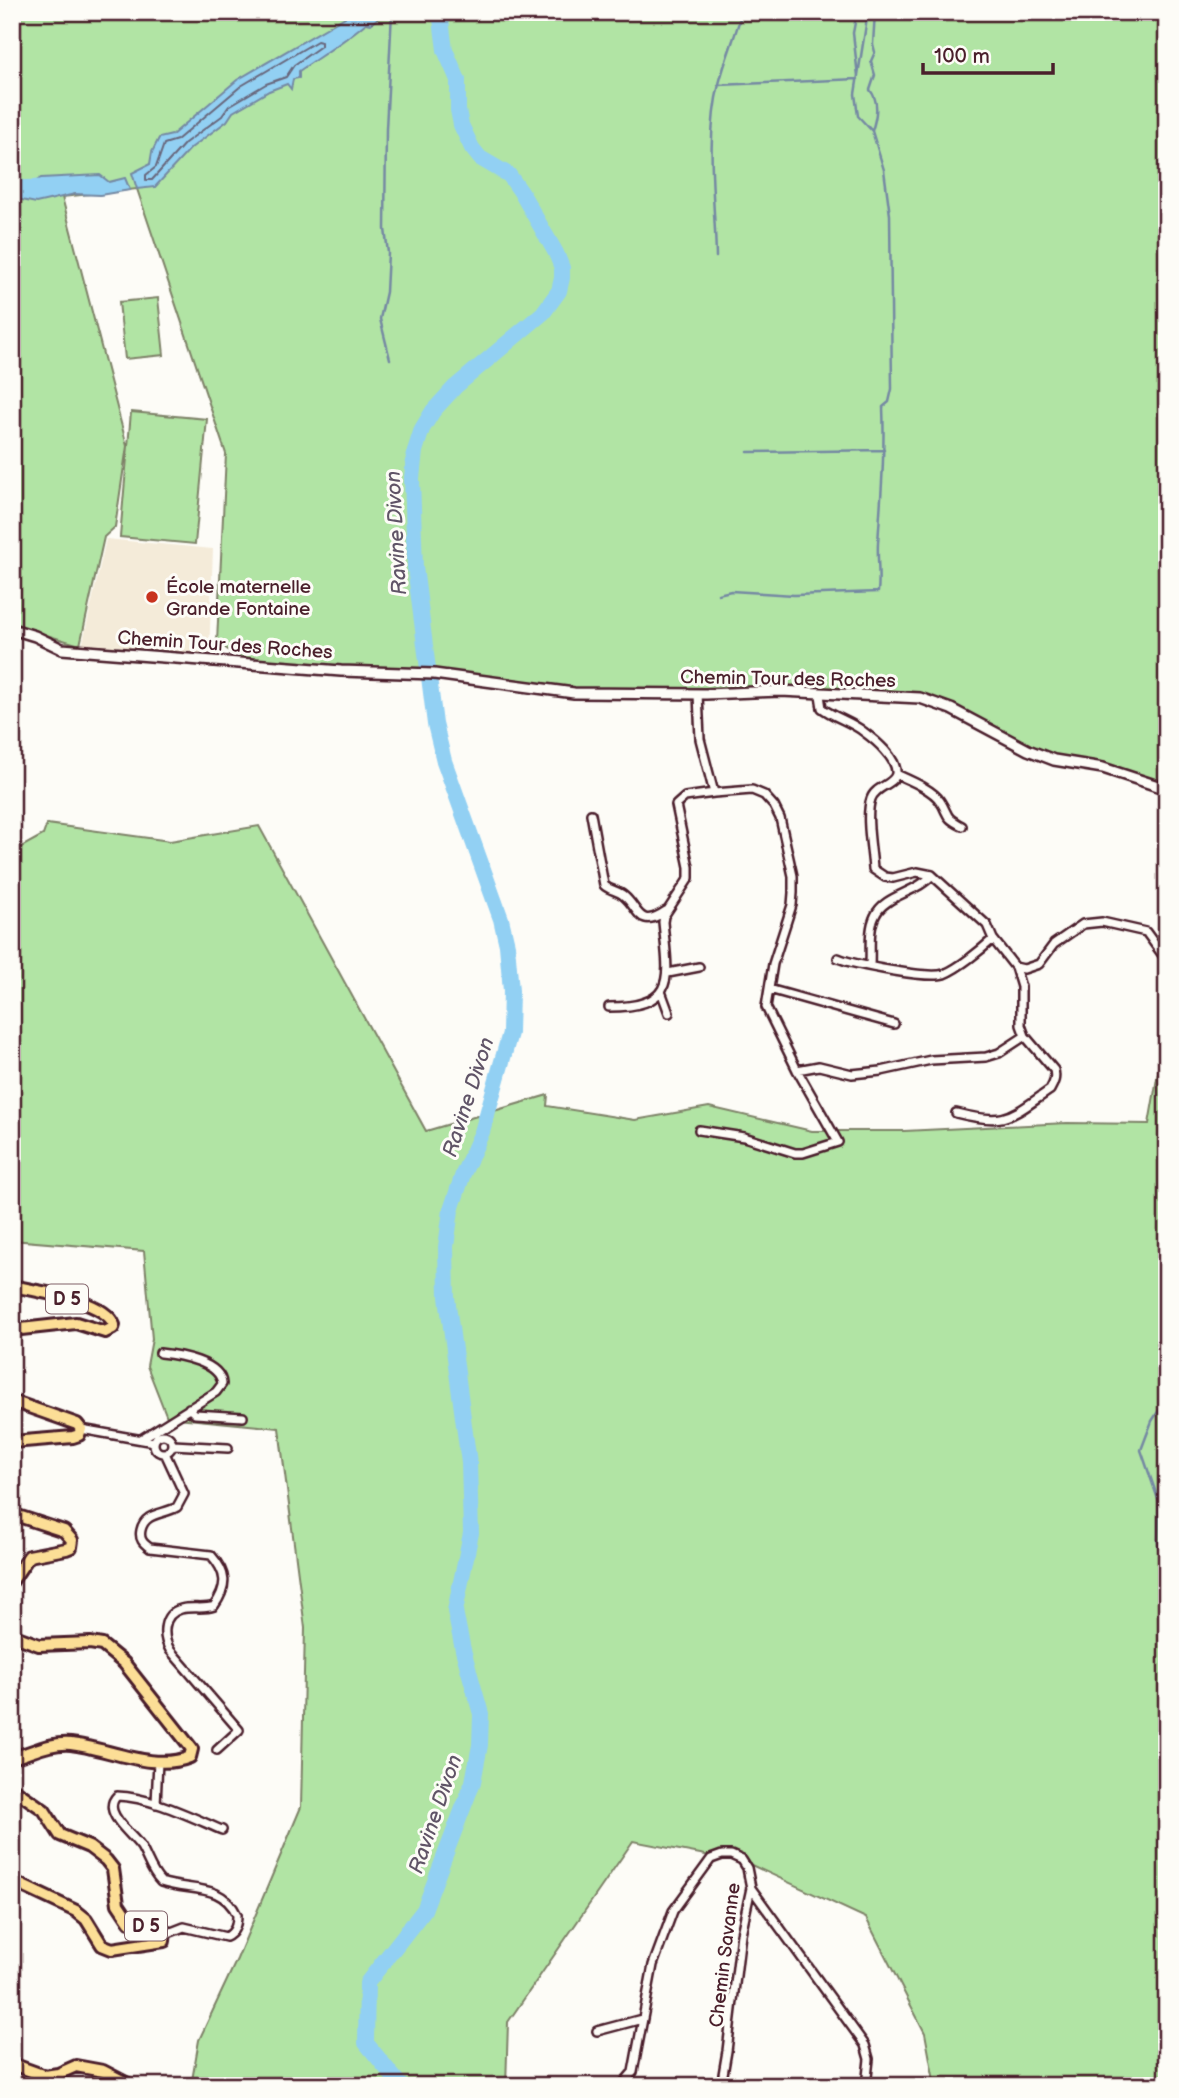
<svg xmlns="http://www.w3.org/2000/svg" width="1179" height="2098" font-family="'Balsamiq Sans',sans-serif">
<style>
.built{fill:#f4ebd9}
.green{fill:#b1e4a4;stroke:#7e8268;stroke-width:2}
.water{fill:#92d0f3;stroke:#7589a3;stroke-width:2}
.lines{fill:none;stroke-linecap:round;stroke-linejoin:round}
.shore{stroke:#67667b;stroke-width:2}
.stream{stroke:#7589a3;stroke-width:2.5}
.canal{stroke:#92d0f3;stroke-width:9}
.river{stroke:#92d0f3;stroke-width:16}
.minor-casing{stroke:#4a1f2b;stroke-width:12}
.tertiary-casing{stroke:#4a1f2b;stroke-width:14}
.primary-casing{stroke:#4a1f2b;stroke-width:16}
.minor{stroke:#fdfcf7;stroke-width:7}
.tertiary{stroke:#fdfcf7;stroke-width:9}
.primary{stroke:#fcde96;stroke-width:10}
.poi-dot{fill:#c8321e;stroke:#fdfcf7;stroke-width:2.5}
.labels{text-anchor:middle;stroke-width:6;stroke-linejoin:round;paint-order:stroke}
.shield{fill:#fdfcf7;stroke:#806168;stroke-width:2}
.shield-label{font-size:18px;font-weight:bold;fill:#4a1f2b}
.poi-label{font-size:19px;fill:#4a1f2b;stroke:#fdfcf7;text-anchor:start}
.street-label{font-size:19px;fill:#4a1f2b;stroke:#fdfcf7}
.water-label{font-size:21px;font-style:italic;fill:#605467;stroke:#fdfcf7}
</style>
<rect width="100%" height="100%" fill="#fdfcf7"/>
<filter id="ink" filterUnits="userSpaceOnUse"><feTurbulence type="fractalNoise" baseFrequency=".0143" numOctaves="2"/><feDisplacementMap in="SourceGraphic" scale="14" xChannelSelector="R" yChannelSelector="G"/><feConvolveMatrix kernelMatrix="1 2 1 2 8 2 1 2 1" color-interpolation-filters="sRGB"/></filter>
<g filter="url(#ink)">
<!-- built -->
<path class="built" d="M106 539 213 549 209 655 82 646Z"/>
<!-- green -->
<path class="green" d="M12 12H1167V789L1103 768 1054 760 951 709 903 696 574 693 434 674 241 659 217 642 226 454 137 189 62 197 127 446 115 527 104 537 80 645 12 625Z
M158 298 164 355 125 359 119 302Z
M131 412 207 419 195 544 120 537Z
M47 824 170 841 259 826 426 1131 548 1095 547 1106 635 1120 709 1107 812 1131H904L1067 1123 1149 1124 1167 1021V2086H935L925 2033 866 1918 747 1863 633 1841 508 2022 506 2086H191L199 2040 237 1959 301 1807 305 1628 279 1428 167 1417 147 1366 152 1339 144 1251 12 1240V852L43 835Z"/>
<!-- water -->
<path class="water" d="M345 12H394L392 19 388 13 378 18 371 24 366 23C345 41 322 55 299 71V78L293 79 291 89 287 84 269 91 233 112 227 121 191 148 155 187 137 189 132 173 150 164 152 152 159 138 172 135 237 80 345 17Z
M100 175 109 182 125 178 130 190 100 195 75 194 36 203 12 198V182L17 181 29 186 41 178Z"/>
<g class="lines">
<!-- shore -->
<path class="shore" d="M317 41 321 42V46L294 65 286 77 266 84 229 106 222 116 185 143 152 180H146V175L156 167 164 144 177 140 241 86Z"/>
<!-- stream -->
<path class="stream" d="M650 12 694 14 731 12 740 19
M857 12 853 33 858 76
M718 85 858 79
M872 131C876 118 880 102 870 90L875 75 871 61 875 52 873 44 875 12
M716 257C715 201 705 140 719 84 725 60 735 37 742 12
M390 359 380 319 386 292 388 253 385 229 386 129 392 12
M748 452 884 450
M718 594 731 591 794 595 878 592C880 575 877 559 878 543 881 497 885 453 883 407L889 402 892 389 890 215 884 170 872 131 858 116 855 94 868 12
M1167 1398 1152 1421 1141 1450 1159 1502 1158 1542 1161 1565 1167 1581"/>
<!-- canal -->
<path class="canal" d="M12 185 42 184"/>
<!-- river -->
<path class="river" d="M401 2086 366 2043 367 1983 424 1910 473 1782 480 1745 481 1714 463 1650 455 1611 471 1533 469 1463 447 1297 446 1247 451 1210 463 1174 482 1132 510 1033 511 991 507 945 501 919 444 761 435 724 415 567 412 478 415 451 422 429 433 411 455 387 543 313 559 291 562 278V268L556 253 521 192 509 175 480 158 472 148 461 125 458 110V80L445 50 440 12"/>
<!-- minor casing -->
<g class="minor-casing">
<path id="minor" d="M698 694 700 739 714 793 752 790 764 795 774 806 780 818 793 876V893L792 905 773 964 766 1007 797 1070 838 1142 803 1153H795L744 1137 699 1130
M820 695 822 708C835 718 852 722 864 732 875 740 898 759 896 774 894 785 875 786 871 799 865 816 872 851 873 869L885 877 893 878 917 872 932 875 987 925 993 939 1015 967 1024 969 1039 964 1054 944 1083 924 1102 922 1146 932 1167 961
M896 774C909 780 932 789 940 801 950 816 943 816 962 826
M591 814 604 885C610 891 618 890 624 896 639 908 638 930 666 911
M838 958C855 965 928 979 944 974 959 968 982 949 993 939
M870 965C871 950 868 930 875 916 884 895 917 893 932 875
M668 973 699 967
M769 989 894 1024
M662 994 669 1013
M609 1007C679 1007 668 976 663 922L664 916 689 878V867L676 805 685 797 714 793
M797 1070 819 1066 852 1074 881 1071 931 1060 986 1057 999 1053 1025 1036
M956 1113C1007 1126 1010 1117 1050 1090 1054 1083 1056 1078 1054 1070L1025 1036 1021 1025V987L1015 967
M189 1408 195 1414 243 1417
M81 1429 154 1442
M154 1444a9 9 0 1 1 18 0a9 9 0 1 1-18 0Z
M141 1439 216 1392 222 1384C221 1362 179 1355 160 1353
M173 1445 228 1448
M165 1453 184 1494 177 1507C163 1515 145 1512 141 1530 139 1539 143 1543 150 1548L211 1555C227 1573 228 1586 214 1606 203 1610 193 1606 181 1609 162 1614 162 1636 170 1650L239 1730 217 1750
M156 1804 158 1761
M751 1888 865 2045 869 2059 866 2086
M166 1934 184 1927 226 1937C235 1933 237 1925 237 1915 222 1882 189 1892 161 1882 151 1872 148 1859 141 1847 133 1836 117 1824 113 1811 111 1804 113 1800 117 1796 151 1797 191 1817 222 1830
M597 2031 642 2019
M621 2086 633 2072 653 1965 673 1911 711 1859 722 1855H731L742 1860 747 1868 751 1888 741 1934 727 2051 721 2086"/>
</g>
<!-- tertiary casing -->
<g class="tertiary-casing">
<path id="tertiary" d="M12 629 35 636 62 649 341 671 434 674 574 693 706 694 781 691 920 698 951 709 1028 750 1054 760 1103 768 1167 789"/>
</g>
<!-- primary casing -->
<g class="primary-casing">
<path id="primary" d="M12 1286C36 1291 105 1300 114 1325L113 1328 105 1332 76 1323 12 1330
M12 1401 77 1424 81 1429 79 1435 73 1437 12 1442
M12 1514 64 1531 72 1540 71 1547 66 1549 29 1556 12 1581
M12 1635 39 1645 90 1643 102 1645 124 1663 192 1749 190 1757C154 1772 107 1748 71 1744 50 1742 31 1753 12 1758
M12 1788 44 1810 60 1835 89 1847 106 1860 113 1869 118 1904 130 1922 162 1929 165 1931 164 1941 112 1949 102 1945 86 1919 76 1911 12 1881
M12 2064 45 2076 58 2074 76 2066 103 2071 132 2086"/>
</g>
<!-- minor -->
<use href="#minor" class="minor"/>
<!-- tertiary -->
<use href="#tertiary" class="tertiary"/>
<!-- primary -->
<use href="#primary" class="primary"/>
</g>
</g>
<!-- markers -->
<circle class="poi-dot" cx="152" cy="597" r="7"/>
<g class="labels">
<!-- shield labels -->
<g class="shield">
<rect x="46" y="1284.5" width="42" height="29" rx="5"/>
<rect x="125" y="1911.5" width="42" height="29" rx="5"/>
</g>
<g class="shield-label">
<text x="67" y="1305">D 5</text>
<text x="146" y="1932">D 5</text>
</g>
<!-- poi labels -->
<g class="poi-label">
<text x="166" y="593">École maternelle<tspan x="166" dy="22">Grande Fontaine</tspan></text>
</g>
<!-- street labels -->
<g class="street-label">
<text transform="translate(225 644) rotate(4)" y="7">Chemin Tour des Roches</text>
<text transform="translate(788 678) rotate(1)" y="7">Chemin Tour des Roches</text>
<text transform="translate(724 1955) rotate(-83)" y="7">Chemin Savanne</text>
</g>
<!-- water labels -->
<g class="water-label">
<text transform="translate(396 533) rotate(-93)" y="7">Ravine Divon</text>
<text transform="translate(468 1097) rotate(-72)" y="7">Ravine Divon</text>
<text transform="translate(435 1814) rotate(-71)" y="7">Ravine Divon</text>
</g>
</g>
<!-- margin -->
<rect width="1179" height="2098" fill="none" stroke="#fdfcf7" stroke-width="42"/>
<rect x="21" y="21" width="1137" height="2056" fill="none" stroke="#4a1f2b" stroke-width="2.5" filter="url(#ink)"/>
<!-- scale -->
<path d="M923 63v10h130v-10" fill="none" stroke="#4a1f2b" stroke-width="3.5"/>
<text x="934" y="63" font-size="21" fill="#4a1f2b" stroke="#fdfcf7" stroke-width="5" paint-order="stroke">100 m</text>
</svg>
